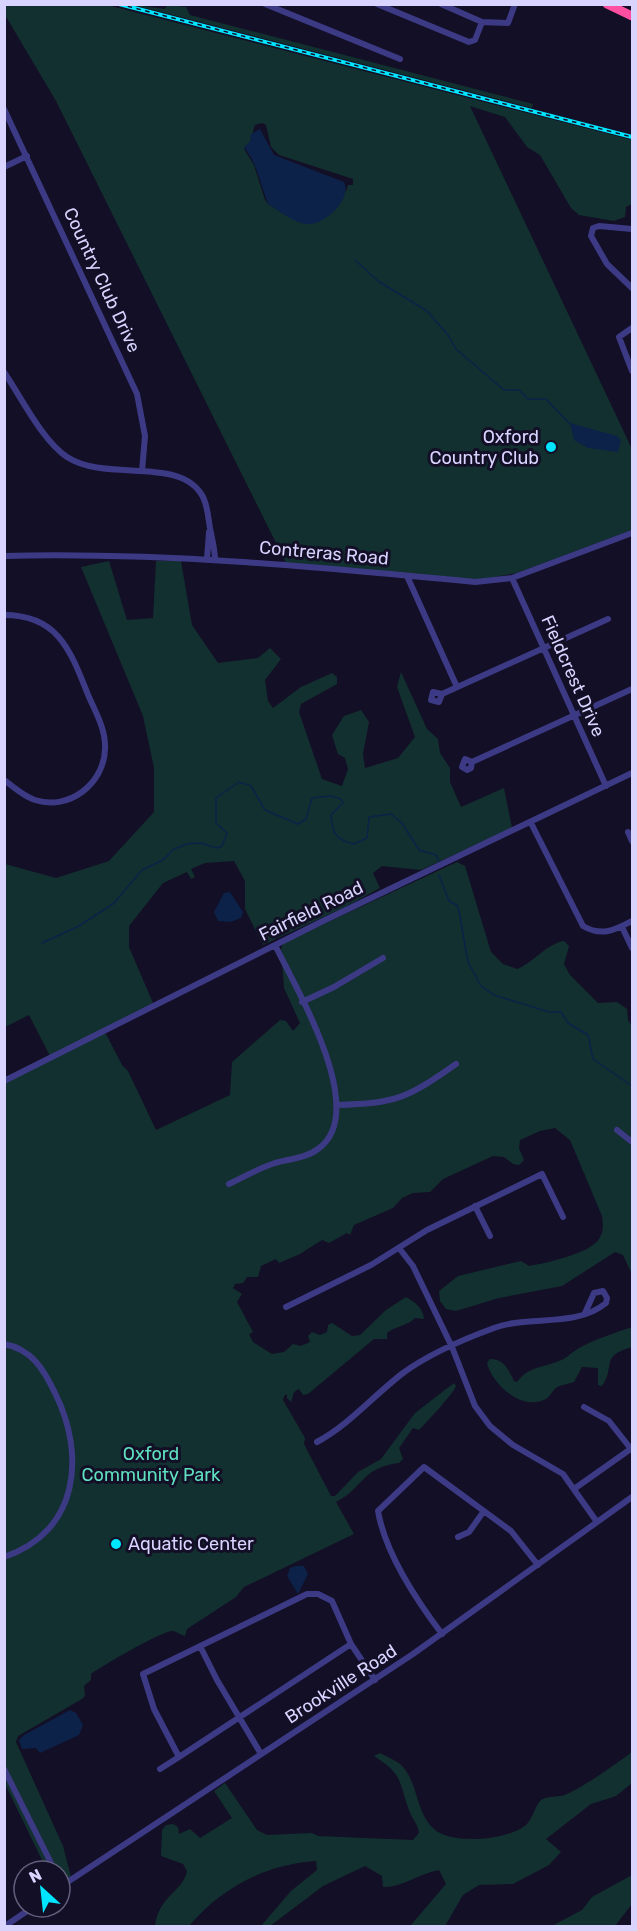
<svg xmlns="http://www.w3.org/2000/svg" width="637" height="1931" font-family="Rubik,sans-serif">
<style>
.green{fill:#12302f;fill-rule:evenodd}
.water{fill:#0c2248}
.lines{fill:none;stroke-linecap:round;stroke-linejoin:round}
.stream{stroke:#0c2248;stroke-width:1.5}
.minor{stroke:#3d3a85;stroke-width:6}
.highway{stroke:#ff4fa3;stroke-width:9}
.rail-casing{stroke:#00e5ff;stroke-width:4}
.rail{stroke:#130f26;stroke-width:1.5;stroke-dasharray:4.5;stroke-linecap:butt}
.poi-dot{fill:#00e5ff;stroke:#130f26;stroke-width:2}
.labels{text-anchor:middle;stroke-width:6;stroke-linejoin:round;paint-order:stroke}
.street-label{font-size:18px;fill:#d9d4ff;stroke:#130f26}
.poi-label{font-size:18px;fill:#d9d4ff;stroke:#130f26;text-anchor:end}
.park-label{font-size:18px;fill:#5fe0c0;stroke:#130f26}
</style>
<rect width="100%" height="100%" fill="#130f26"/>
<!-- green -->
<path class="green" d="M4 5H107L632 140V204L626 207 625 217 614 221 579 215 571 208 540 155 527 147 505 117 470 106 632 449V530L517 573 477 580 286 563 56 101 5 15ZM262 123 266 125 271 147 279 155 353 179V185H348C346 194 339 201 333 208 310 235 294 219 268 204L265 200 254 165 244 149 250 142 255 125Z
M134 5 165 9 167 5 186 7 190 15 533 104 532 108Z
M109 561 127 620 153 618 156 561H181L192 625 218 663 258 658 270 648 281 659 265 680 268 701 273 708 301 687 332 673 337 677V684L301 704 299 712 322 779 342 786 348 769 345 758 338 754 332 735 344 716 361 710 369 722 363 754 365 768 398 758 415 737 397 687 401 672 427 729 438 739 440 753 450 768V782L461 807 504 788 512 828 421 870 382 866 373 873 380 888 347 906 263 945 245 909V881L234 861 205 863 191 869 195 877 191 879 187 872 163 883 129 926V947L153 1003 50 1056 29 1015 5 1027V864L56 878 109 861 154 812V768L143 716 81 567Z
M457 862 465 866 491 952 503 964 517 969C533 963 546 944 564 941L569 946 564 964 570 975 598 1003 617 1002 627 1009 628 1020 632 1026V1274L623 1255 615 1252 562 1286 499 1298 456 1311 446 1309 440 1301 439 1291 458 1276 521 1261 529 1266C546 1263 589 1254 599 1239 604 1232 603 1224 602 1216L570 1140 555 1128 540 1131 520 1140 519 1148 524 1160 519 1165 513 1164 504 1157 493 1156 443 1179 430 1192 413 1193 402 1198 393 1208 354 1225 350 1235 347 1233 329 1243 322 1240 300 1254 279 1263 276 1259 261 1266 258 1277H247L243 1283 235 1284 233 1288 242 1294 237 1302 253 1332 249 1334 253 1342 272 1354 284 1352 293 1344 301 1346 310 1342 308 1336 312 1332 320 1335 327 1332 328 1325 332 1323 352 1336 360 1335 386 1310 406 1297C415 1302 423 1308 424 1319L415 1318C407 1326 396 1326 387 1333V1339H374L308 1394 303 1395 299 1389 294 1392 291 1402 287 1398V1394L284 1396 283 1400 305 1438 304 1444 331 1496H335L358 1472 381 1459 415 1413 454 1383 456 1386C453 1394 426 1423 419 1430L413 1428 399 1448 403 1459 399 1463C360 1468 364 1488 336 1502L354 1534 244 1587 236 1597 187 1629 185 1636C181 1635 176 1631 172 1631 164 1630 100 1667 91 1674V1680L84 1686 85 1696 82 1699 18 1736 16 1742 63 1846 71 1877 60 1887V1871H43L42 1860 5 1784V1081L102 1032 106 1034 122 1065 128 1071 156 1130 230 1095 232 1062 280 1020 286 1021 293 1031 300 1023 284 988 281 949 283 943Z
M632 1327V1347C599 1356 616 1367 602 1386L598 1385V1368L582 1367 574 1382C568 1384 560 1385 556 1388 552 1391 550 1397 546 1399 522 1412 492 1384 487 1363L490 1359C504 1359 508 1369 514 1381L517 1382C529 1366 542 1368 559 1361 566 1359 572 1352 579 1348 596 1339 614 1333 632 1327Z
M632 1752V1783L616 1796 591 1804 546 1839 561 1852 549 1865 513 1884 479 1885 463 1895 445 1926 411 1925 446 1884 439 1870C419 1874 400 1888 383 1887L382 1876 365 1866 323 1886 270 1926H261L291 1891 317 1870 316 1861C266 1864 221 1888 189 1926H155C159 1895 183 1892 187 1871L183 1864 161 1856 162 1830 166 1825 173 1824 178 1827 179 1834 190 1829 200 1838 232 1818 214 1791 225 1783 257 1830 267 1835 312 1833 318 1836 413 1840 419 1833C418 1825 414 1821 411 1815 398 1784 406 1776 374 1756L380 1753C387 1757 398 1761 403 1767 418 1784 416 1812 433 1828 450 1846 511 1840 527 1824 533 1817 535 1806 541 1800 549 1795 559 1798 567 1794 590 1783 611 1767 632 1752Z
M632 1875V1904L615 1926H552L582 1910 592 1897Z"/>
<!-- water -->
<path class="water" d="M260 129 274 155 344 182C352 199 327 222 311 224 298 226 279 211 268 204 260 184 258 165 244 147L250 142 251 134Z
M570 423 617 436 621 440 618 452 588 448 574 440Z
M230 892 243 912 241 918 231 922 218 921 214 912 224 893Z
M296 1566H304L308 1574 298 1594 287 1576 290 1568Z
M70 1710 76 1713 83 1725 79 1735 40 1753 36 1748 22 1749 19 1740 24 1735Z"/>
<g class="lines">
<!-- stream -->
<path class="stream" d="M355 260 378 281 427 311 448 335 456 349 504 390H519L528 399H546L570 424
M439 875 449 901 458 906 468 962 481 986 494 995 549 1012H561L568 1023 588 1035 593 1059 632 1086
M42 943 79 926 114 903 142 870 163 860 174 849 187 844 200 843 217 848 222 846 227 833 216 823V798L239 782 251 786 265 810 298 824 306 819 312 798 331 796 341 799 343 803 331 815C332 833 336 840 354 844L367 838 369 817 391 814 402 823 419 850 436 855 439 861"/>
<!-- minor -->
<path class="minor" d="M265 4 400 59
M377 4 469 42 475 40 482 22
M441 4 482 22 508 23 515 4
M4 109 137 394 145 436 142 471
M4 167 27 156
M632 229 599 226 593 228 591 236 607 264 632 288
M632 328 619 337 632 371
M4 372C21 397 42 440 67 457 107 483 181 455 203 497 208 507 208 518 210 528 212 539 215 549 215 560
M4 556C162 552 318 567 475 582L512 578 632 533
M207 559 209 532
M407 576 457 687
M512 578 606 786
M4 615C60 615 71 653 89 697 96 713 106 730 105 749 104 784 69 811 35 800 23 796 14 787 4 780
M442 694 439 702 431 700 433 692 442 694 608 619
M472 762 471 768 467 770 462 767 465 759 472 762 632 689
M531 823 583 926C602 937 615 930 632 921
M628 832 632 841
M622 927 632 948
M302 1002 334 987 383 958
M4 1081 321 922 632 773
M336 1105C397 1103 406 1099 456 1064
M617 1130 632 1142
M229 1184C244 1177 259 1168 275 1163 289 1159 306 1158 318 1149 371 1112 295 987 275 945
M475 1206 490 1236
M399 1248 413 1266 452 1347 475 1406 490 1426 513 1445 563 1474 597 1522
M286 1307 371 1265 427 1230 542 1174 563 1217
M4 1344C32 1349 44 1370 55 1393 86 1455 79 1532 4 1557
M584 1407 609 1421 631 1449
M317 1442C350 1424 373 1396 403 1373 429 1354 464 1339 494 1328 529 1315 576 1328 606 1303L607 1298 603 1291 594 1293 585 1313
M574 1489 632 1448
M458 1537 469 1532 484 1511
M442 1634C417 1601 385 1552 378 1511L424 1467 511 1531 538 1565
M200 1646 217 1680 261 1754
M179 1757 351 1644
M4 1769 55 1871
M160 1769 179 1757 154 1709 143 1674 307 1594H318L332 1601 351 1644 375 1680
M60 1887 413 1654 632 1497
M5 1926 33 1907"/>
<!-- highway -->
<path class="highway" d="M607 4 632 16"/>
<!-- rail casing -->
<g class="rail-casing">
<path id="rail" d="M119 4 632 137"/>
</g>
<!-- rail -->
<use href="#rail" class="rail"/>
</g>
<!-- markers -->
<g class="poi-dot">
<circle cx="551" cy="447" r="6"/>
<circle cx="116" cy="1544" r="6"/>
</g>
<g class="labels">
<!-- street labels -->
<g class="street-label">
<text transform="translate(102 280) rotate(65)" y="6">Country Club Drive</text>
<text transform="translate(324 553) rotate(5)" y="6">Contreras Road</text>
<text transform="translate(573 676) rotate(66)" y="6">Fieldcrest Drive</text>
<text transform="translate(311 911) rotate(-26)" y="6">Fairfield Road</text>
<text transform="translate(341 1684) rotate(-33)" y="6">Brookville Road</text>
</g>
<!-- poi labels -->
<g class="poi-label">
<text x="539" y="443">Oxford<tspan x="539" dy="21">Country Club</tspan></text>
<text x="128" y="1550" text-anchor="start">Aquatic Center</text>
</g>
<!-- park labels -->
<g class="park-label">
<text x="151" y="1460">Oxford<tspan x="151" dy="21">Community Park</tspan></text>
</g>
</g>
<!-- border -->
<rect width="637" height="1931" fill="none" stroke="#d9d4ff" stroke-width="12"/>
<!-- north arrow -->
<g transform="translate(42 1889) rotate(333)"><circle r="28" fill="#130f26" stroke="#625e7d" stroke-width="1.5"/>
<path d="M0-4.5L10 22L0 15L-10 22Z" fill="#00e5ff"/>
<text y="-9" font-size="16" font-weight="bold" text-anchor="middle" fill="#d9d4ff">N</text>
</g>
</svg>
